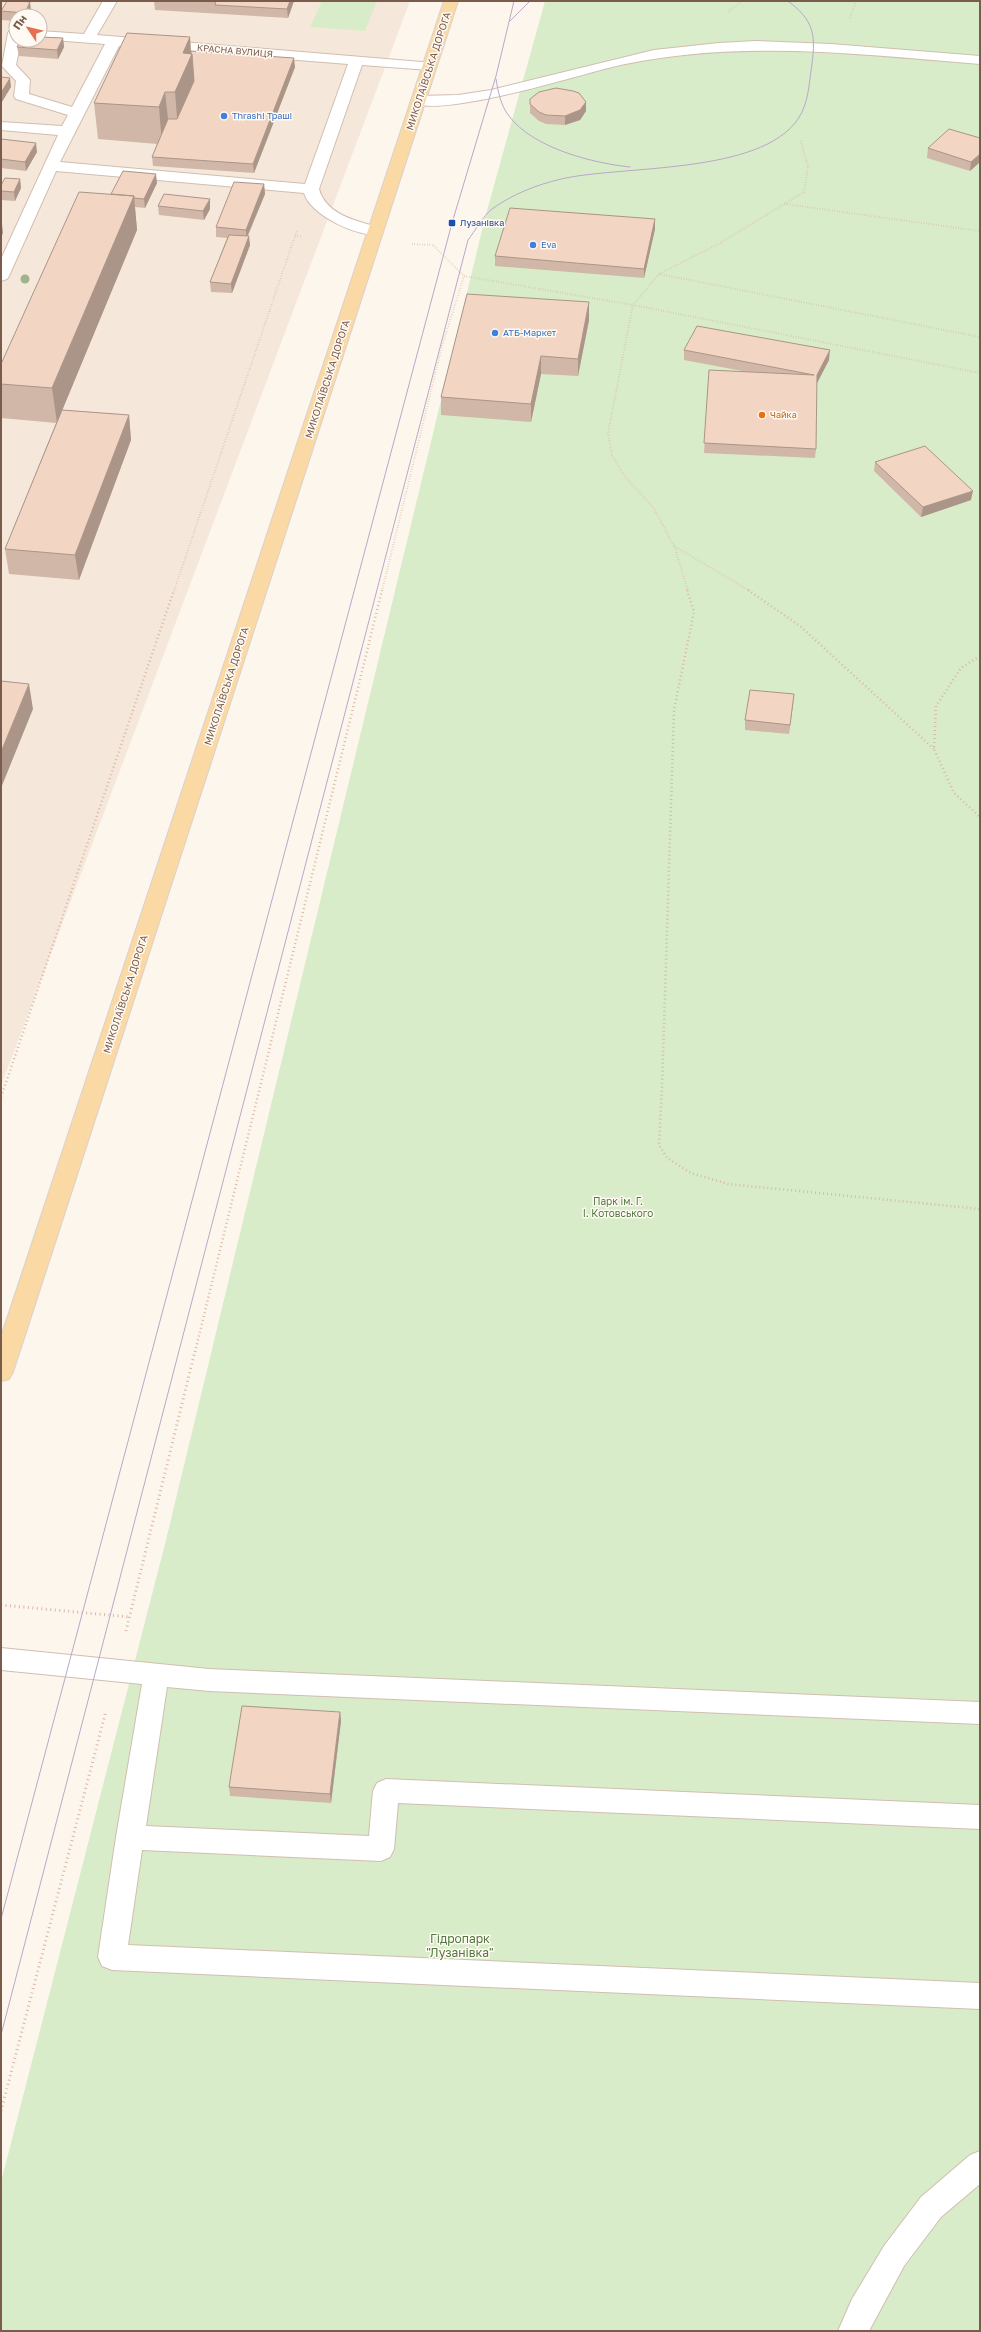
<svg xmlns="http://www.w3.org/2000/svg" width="981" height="2332" font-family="'Golos Text',sans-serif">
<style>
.residential{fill:#f5e8da;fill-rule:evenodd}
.green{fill:#d8ecc9}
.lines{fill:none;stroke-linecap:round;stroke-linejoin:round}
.minor-casing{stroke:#d1beb0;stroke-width:2}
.major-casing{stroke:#dad1cd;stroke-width:2}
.path-far2{stroke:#d9b8a5;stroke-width:2;stroke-dasharray:0.5 2;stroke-linecap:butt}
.path-far1{stroke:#d9b8a5;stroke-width:2.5;stroke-dasharray:1 3;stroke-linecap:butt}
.path{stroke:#d9b8a5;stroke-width:3;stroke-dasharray:1 3.5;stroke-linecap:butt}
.minor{fill:#fff;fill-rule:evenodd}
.major{fill:#fbd9a5;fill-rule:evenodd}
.tram{stroke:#b9a8c9;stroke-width:1}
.tree{fill:#a0b28e}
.wall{fill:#d1b7a8}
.shaded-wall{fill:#aa9588}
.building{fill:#f3d5c3;stroke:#aa9588}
.shop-dot{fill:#3f7fe0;stroke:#fffaf3;stroke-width:1.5}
.transit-dot{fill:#1a4fb4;stroke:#fffaf3;stroke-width:1.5}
.food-dot{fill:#e8710a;stroke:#fffaf3;stroke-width:1.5}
.labels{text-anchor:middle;stroke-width:3;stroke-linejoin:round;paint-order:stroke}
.far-street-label{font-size:9px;fill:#7a5c4d;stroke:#fffaf3}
.far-shop-label{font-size:9px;fill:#366cbe;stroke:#fffaf3;text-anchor:start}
.far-transit-label{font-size:9px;fill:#164399;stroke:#fffaf3;text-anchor:start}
.far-food-label{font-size:9px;fill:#c56008;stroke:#fffaf3;text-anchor:start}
.street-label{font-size:10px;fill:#7a5c4d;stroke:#fffaf3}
.park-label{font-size:10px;fill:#537a41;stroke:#fffaf3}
.near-park-label{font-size:12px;fill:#537a41;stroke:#fffaf3}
</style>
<rect width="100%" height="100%" fill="#fdf6ec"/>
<!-- residential -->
<path class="residential" d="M1 1H410L1 1086ZM16 16H40V40H16Z"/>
<!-- green -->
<path class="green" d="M322 1H377L365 31 310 27Z
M545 1H980V2331H1V2182L166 1540 485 218Z"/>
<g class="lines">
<!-- minor casing -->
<g class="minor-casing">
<path id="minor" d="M103 1H117L97 35 434 63 436 66 429 70 362 65 319 189C326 215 357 221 381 228L383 231 381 234C360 239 310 215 304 193L56 171 9 276 7 279 1 281V259L58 135 1 130V122L62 126 68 115 16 99 14 96 16 81 2 66 8 33 10 30 16 29V40H21L16 65 30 80 29 94 72 107 105 44 40 39V31L84 34ZM119 46 348 64 305 184 60 162Z
M756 41 831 44 980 56V64C855 54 728 38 604 69 577 76 426 122 411 100L418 96 458 95 491 90 654 50 719 43Z
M1 1648 209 1669 980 1702V1724L209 1691 167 1687 146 1826 369 1836 373 1791 377 1783 386 1779 980 1805V1829L398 1803 394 1849 390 1857 381 1861 142 1850 128 1945 980 1983V2009L112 1970 102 1966 98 1957 116 1837 142 1684 1 1670Z
M980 2151V2184L941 2217 904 2266 869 2331H838L852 2299 884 2246 921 2197 970 2155Z"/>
</g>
<!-- major casing -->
<g class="major-casing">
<path id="major" d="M444 1H458L13 1372 9 1379 1 1381V1337Z"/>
</g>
<!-- path-far2 -->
<path class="path-far2" d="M728 12 742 1
M850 18 856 1
M785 204 980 231
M295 236H302
M659 274 980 337
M464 276 633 305 980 373
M674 546 750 591
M174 591 297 230
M382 591 442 346 464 276 433 245 410 244
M688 591 675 548 653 507 625 477 612 455 608 433 633 305 659 274 720 243 804 192 808 166 800 139"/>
<!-- path-far1 -->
<path class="path-far1" d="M687 590 694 612 674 710 662 1088 659 1145 667 1158 691 1173 728 1184 980 1209
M748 590 800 626 934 749
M980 656 961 668 936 706 934 749 954 793 980 817
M1 1097 174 590
M195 1352 382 590"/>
<!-- path -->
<path class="path" d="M1 1605 130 1617
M126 1631 195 1351
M1 2111 106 1711"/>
<!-- minor -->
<use href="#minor" class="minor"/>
<!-- major -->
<use href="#major" class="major"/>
<!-- tram -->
<path class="tram" d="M510 21 530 1
M496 79C498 92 501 106 509 116 533 148 592 163 630 167
M1 1919 452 223 496 76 514 1
M1 2035 468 240C475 231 483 216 492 209 513 194 536 185 561 179 622 165 760 175 798 119 809 103 809 82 812 64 816 33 813 20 788 1"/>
</g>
<!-- trees -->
<circle class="tree" cx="25" cy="279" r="4.5"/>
<!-- wall -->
<path class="wall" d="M154 1H294L288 18 155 10Z
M31 10 29 16H16V21L2 20 1 11Z
M190 37 191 51 295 67 254 173 153 166 152 157 157 144 98 139 94 103Z
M63 38 64 47 58 59 19 56 17 47Z
M530 99 586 111 580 120 565 125 546 124 539 121 530 113Z
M980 138V162L970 171 927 158 928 148Z
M1 139 37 152 26 171 1 168Z
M20 179 21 188 15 201 1 200V185Z
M157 183 145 208 135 207 137 230 62 410 129 415 131 440 79 580 9 574 5 549 56 423 1 418V364L111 194Z
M264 184 265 194 248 236 250 245 232 293 211 292 210 282 227 238 216 237V227Z
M210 199V209L204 220 159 215 158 206Z
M655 229 644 278 495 266V256Z
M589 302V320L578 376 541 374 531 422 441 415V397Z
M684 350 829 360 817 383 816 449 815 458 704 453 709 370 748 372 684 360Z
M875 462 971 500 921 517 874 471Z
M793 704 789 734 745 730V720Z
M340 1712 341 1721 331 1803 230 1796 229 1787Z"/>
<!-- shaded-wall -->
<path class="shaded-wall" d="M290 1H294L288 18 287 9Z
M30 2 31 10 29 16H25V13Z
M190 37 191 55 192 54 195 90 178 129 175 92 183 53Z
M63 38 64 47 58 59 57 50Z
M294 58 295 67 254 173 253 164Z
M10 78 11 87 2 102 1 93Z
M165 92 169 128 162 144 159 107Z
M586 102V111L580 120 565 125V116Z
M36 143 37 152 26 171 25 162Z
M980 154V162L970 171 971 162Z
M156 174 157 183 145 208 144 199Z
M20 179 21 188 15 201 14 192Z
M264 184 265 194 246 239V230Z
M134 196 137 230 57 423 52 388Z
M210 199V209L204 220 203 211Z
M655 219V229L644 278V269Z
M2 224 3 233 1 238V226Z
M249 236 250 245 232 293 231 284Z
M589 302V320L578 376V359Z
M830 350 829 360 816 385 817 375Z
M541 356V374L531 422V404Z
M129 415 131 440 79 580 75 555Z
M973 491 971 500 921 517 923 507Z
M29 684 33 709 1 788V752Z
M794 694 793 704 789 734 790 725Z
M340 1712 341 1721 331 1803 330 1794Z"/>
<!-- building -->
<path class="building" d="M7 1H21L30 2 25 13 1 11Z
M216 1H290L287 9 215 5Z
M127 33 190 37 183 53 192 54 175 92H165L159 107 94 103Z
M40 37 63 38 57 50 17 47 21 40H40Z
M191 51 294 58 253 164 152 157 168 119H177L194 81 192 54H191Z
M1 77 10 78 1 93Z
M556 88 573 91 579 93 586 102 580 110 565 116 546 115 539 112 530 104V99L539 92Z
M949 129 980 138V154L971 162 928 148Z
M1 139 36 143 25 162 1 159Z
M123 171 156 174 144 199 134 198V196L111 194Z
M5 178 20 179 14 192 1 191V185Z
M234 182 264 184 246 230 216 227Z
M79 192 134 196 52 388 1 384V364Z
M164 194 210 199 203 211 158 206Z
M510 208 655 219 644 269 495 256Z
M229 235 249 236 231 284 210 282Z
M467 294 589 302 578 359 541 356 531 404 441 397Z
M697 326 830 350 817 375 816 449 704 443 709 370 814 375 684 350Z
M62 410 129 415 75 555 5 549Z
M925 446 973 491 923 507 875 462Z
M1 681 29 684 1 752Z
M750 690 794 694 790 725 745 720Z
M242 1706 340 1712 330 1794 229 1787Z"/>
<!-- markers -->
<g class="shop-dot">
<circle cx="224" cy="116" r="4"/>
<circle cx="533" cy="245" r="4"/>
<circle cx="495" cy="333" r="4"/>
</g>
<rect class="transit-dot" x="448" y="219" width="8" height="8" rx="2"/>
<circle class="food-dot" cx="762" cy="415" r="4"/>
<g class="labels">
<!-- far-street labels -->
<g class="far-street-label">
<text transform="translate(235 51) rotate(5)" y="3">КРАСНА ВУЛИЦЯ</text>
</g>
<!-- far-shop labels -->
<g class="far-shop-label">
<text x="232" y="119">Thrash! Траш!</text>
<text x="541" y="248">Eva</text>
<text x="503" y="336">АТБ-Маркет</text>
</g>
<!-- far-transit labels -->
<g class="far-transit-label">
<text x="460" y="226">Лузанівка</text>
</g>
<!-- far-food labels -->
<g class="far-food-label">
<text x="770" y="418">Чайка</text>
</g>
<!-- street labels -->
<g class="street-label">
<text transform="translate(428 71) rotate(-72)" y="4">МИКОЛАЇВСЬКА ДОРОГА</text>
<text transform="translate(327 379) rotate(-72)" y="4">МИКОЛАЇВСЬКА ДОРОГА</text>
<text transform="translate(226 686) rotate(-72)" y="4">МИКОЛАЇВСЬКА ДОРОГА</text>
<text transform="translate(125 994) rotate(-72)" y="4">МИКОЛАЇВСЬКА ДОРОГА</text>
</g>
<!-- park labels -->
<g class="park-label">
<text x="618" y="1205">Парк ім. Г.<tspan x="618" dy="12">І. Котовського</tspan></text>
</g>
<!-- near-park labels -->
<g class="near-park-label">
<text x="460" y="1943">Гідропарк<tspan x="460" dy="14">"Лузанівка"</tspan></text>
</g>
</g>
<!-- border -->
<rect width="981" height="2332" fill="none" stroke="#7a5c4d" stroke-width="4"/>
<!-- north arrow -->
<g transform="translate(28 28) rotate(305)"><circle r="19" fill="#fffaf3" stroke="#cabbb1"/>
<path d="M0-3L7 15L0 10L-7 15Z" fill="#e76f51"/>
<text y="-6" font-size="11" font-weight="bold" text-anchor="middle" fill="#7a5c4d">Пн</text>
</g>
</svg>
